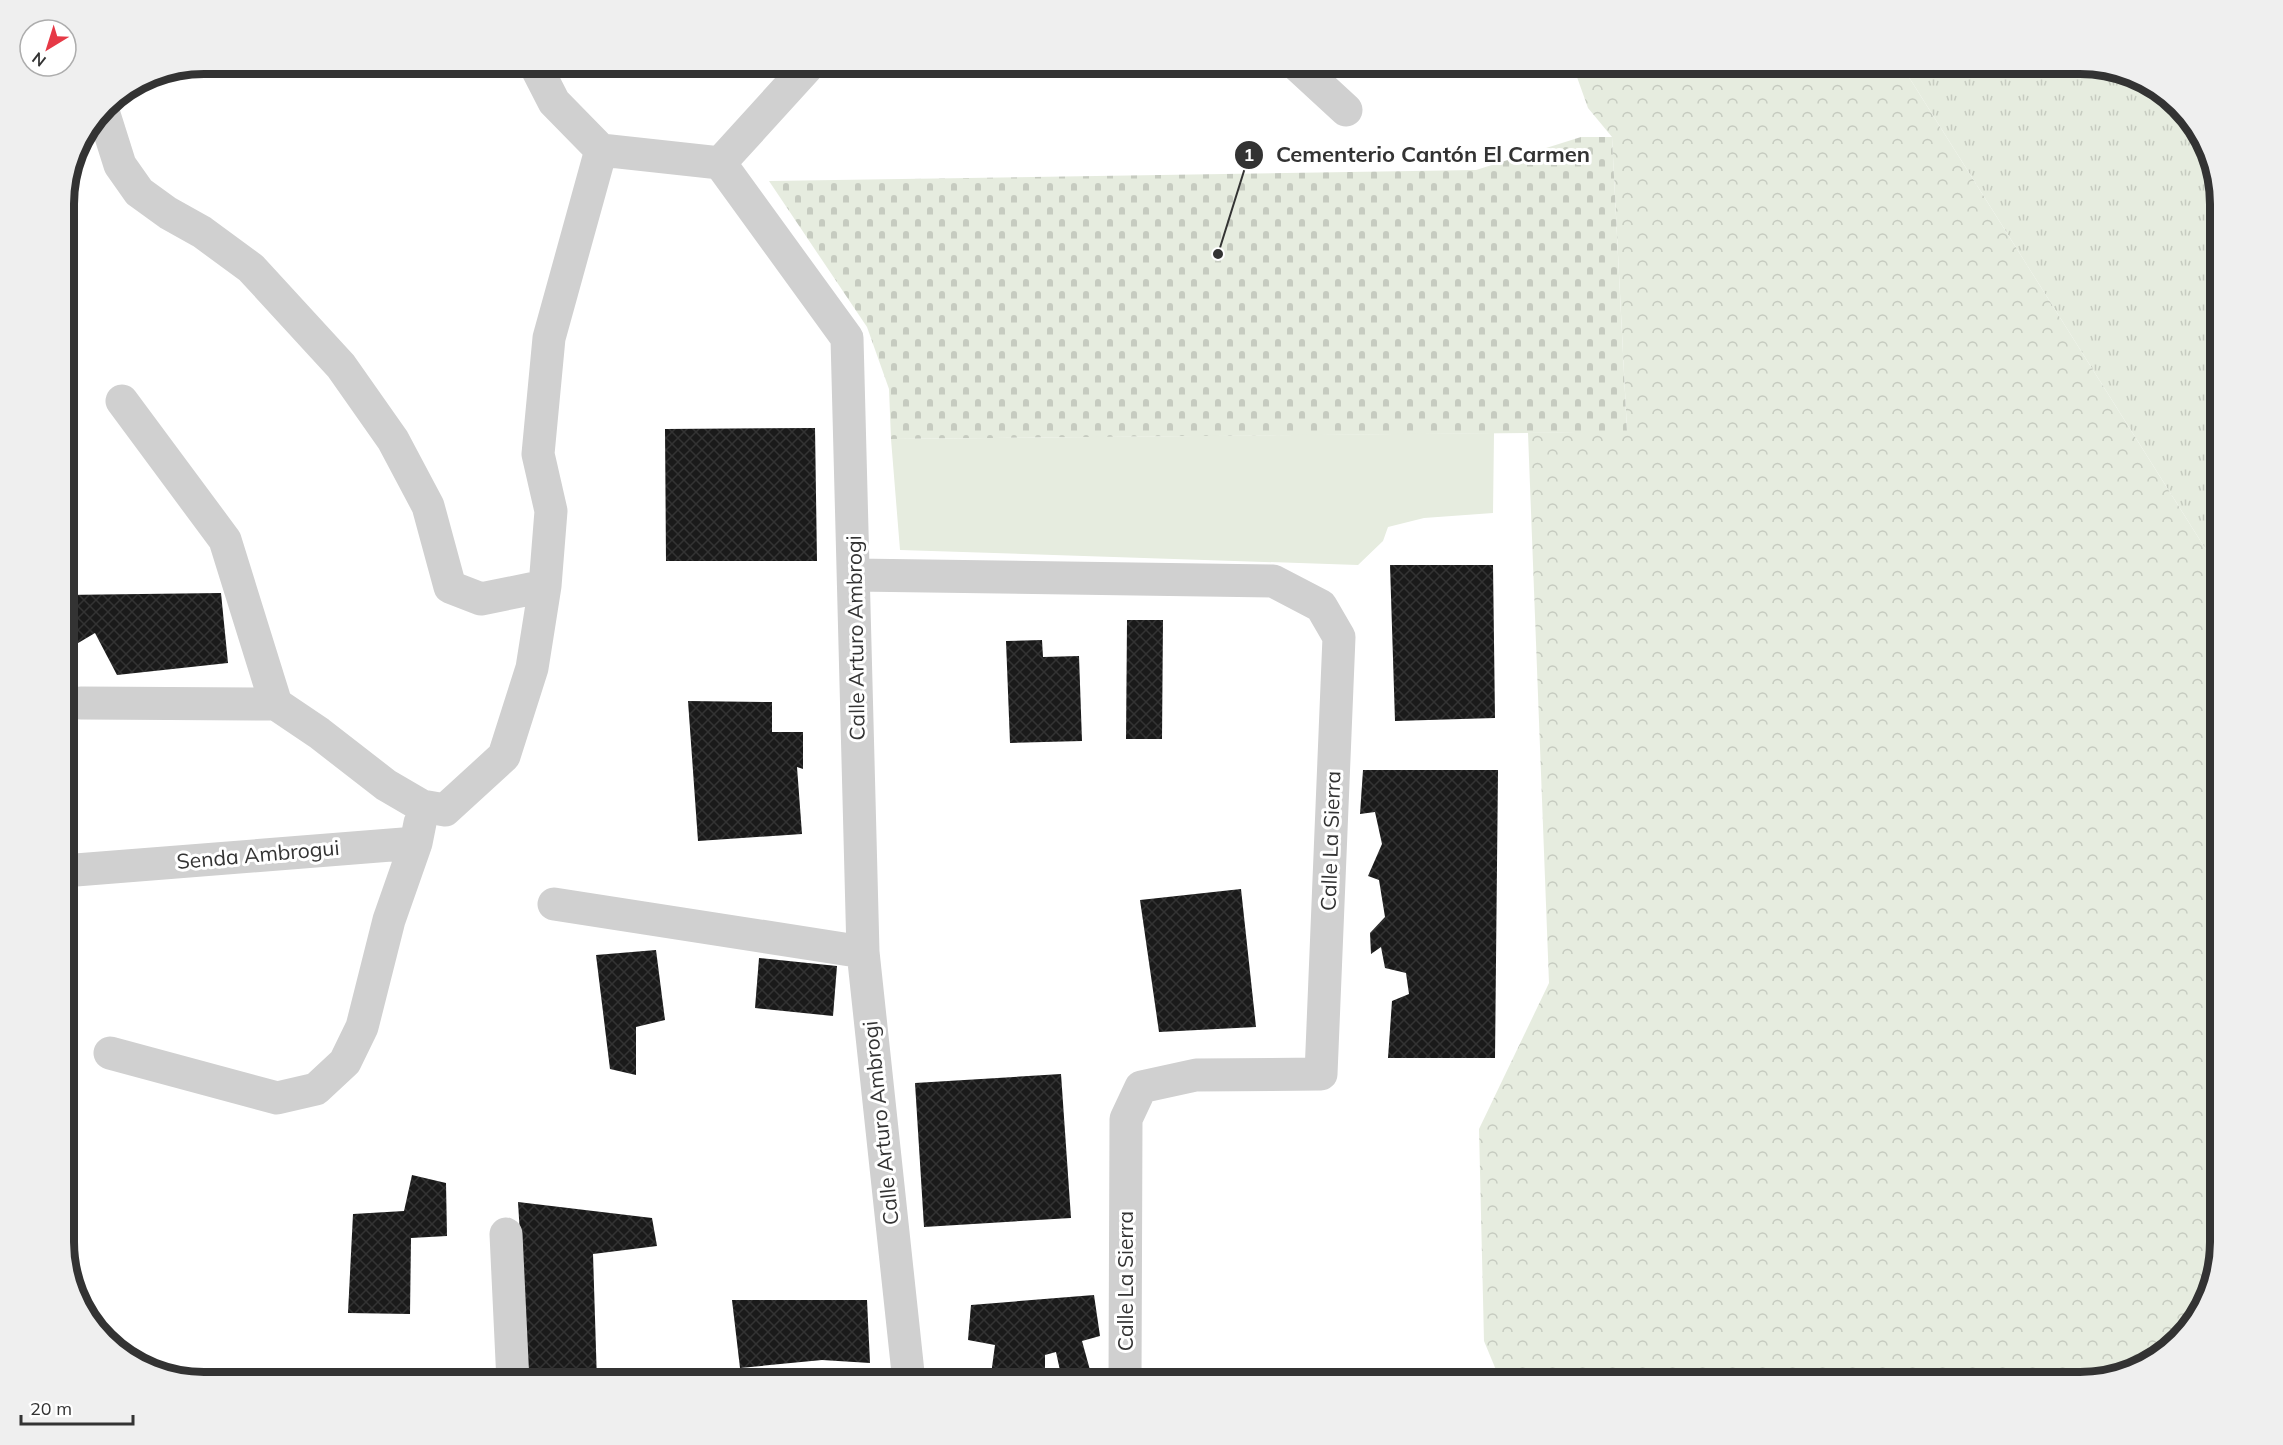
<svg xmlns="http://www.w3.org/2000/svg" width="2283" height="1445" font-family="Mulish,sans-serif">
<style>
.grass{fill:url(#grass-tufts)}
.forest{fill:url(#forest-crowns)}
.cemetery{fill:url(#cemetery-stones)}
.green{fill:#e6ecdf}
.building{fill:url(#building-cross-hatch)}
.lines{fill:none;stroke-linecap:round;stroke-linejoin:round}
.minor{stroke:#d0d0d0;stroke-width:33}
.labels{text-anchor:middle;stroke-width:6;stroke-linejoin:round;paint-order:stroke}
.street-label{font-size:21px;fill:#333;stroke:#fff}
.rim{fill:none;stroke:#333;stroke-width:8}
.leader{fill:none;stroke:#333;stroke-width:2}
.callout-dot{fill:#333;stroke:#fff;stroke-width:2}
.mark-label{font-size:18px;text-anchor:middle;font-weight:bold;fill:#fff}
.callout-label{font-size:22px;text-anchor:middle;font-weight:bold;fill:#333;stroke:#fff;stroke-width:6;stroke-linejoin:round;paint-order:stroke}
</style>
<defs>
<pattern id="grass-tufts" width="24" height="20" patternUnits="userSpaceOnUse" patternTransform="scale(1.5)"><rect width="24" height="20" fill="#e6ecdf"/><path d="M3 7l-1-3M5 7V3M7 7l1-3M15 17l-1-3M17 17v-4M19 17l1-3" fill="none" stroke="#c6cbc0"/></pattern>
<pattern id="forest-crowns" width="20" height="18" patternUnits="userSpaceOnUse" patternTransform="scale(1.5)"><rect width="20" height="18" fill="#e6ecdf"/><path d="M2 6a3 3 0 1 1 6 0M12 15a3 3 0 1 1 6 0" fill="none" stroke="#c6cbc0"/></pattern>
<pattern id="cemetery-stones" width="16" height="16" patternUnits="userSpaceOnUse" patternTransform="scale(1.5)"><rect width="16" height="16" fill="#e6ecdf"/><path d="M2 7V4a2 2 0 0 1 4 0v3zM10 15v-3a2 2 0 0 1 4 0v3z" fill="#c6cbc0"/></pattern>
<pattern id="building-cross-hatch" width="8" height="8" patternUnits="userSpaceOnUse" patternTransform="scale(1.5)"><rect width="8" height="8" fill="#1a1a1a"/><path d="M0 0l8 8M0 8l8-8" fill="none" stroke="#333"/></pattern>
</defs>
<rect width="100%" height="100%" fill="#fff"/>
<!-- grass -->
<path class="grass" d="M1900 63H2080L2157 86 2201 133 2220 203V572Z"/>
<!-- forest -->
<path class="forest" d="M1572 63H1900L2220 572V1242L2197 1319 2150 1363 2080 1382H1501L1484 1341 1479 1129 1549 983 1528 433 1627 431 1612 137 1588 108Z"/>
<!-- cemetery -->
<path class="cemetery" d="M1581 137H1612L1627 432 891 439 889 389 867 327 769 181 1476 170Z"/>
<!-- green -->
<path class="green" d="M1494 433 1493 513 1424 518 1388 527 1383 541 1358 565 900 550 891 439Z"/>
<!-- building -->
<path class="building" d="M815 428 817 561H666L665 429Z
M1390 565H1493L1495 718 1395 721Z
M221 593 228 663 117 675 95 633 63 652V595Z
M1127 620H1163L1162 739H1126Z
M1042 640 1043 657 1079 656 1082 741 1010 743 1006 641Z
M688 701 772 702V732H803V769L797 767 802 834 698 841Z
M1363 770H1498L1495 1058H1388L1392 1001 1409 994 1406 973 1385 968 1381 947 1371 954 1370 933 1385 917 1379 880 1368 876 1382 844 1375 812 1360 814Z
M1241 889 1256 1027 1159 1032 1140 900Z
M656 950 665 1020 636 1027V1075L610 1069 596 955Z
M759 958 837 966 833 1016 755 1008Z
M1061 1074 1071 1218 924 1227 915 1083Z
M412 1175 446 1183 447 1236 411 1238 410 1314 348 1313 353 1214 404 1211Z
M518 1202 652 1218 657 1246 593 1254 597 1382H529Z
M1094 1295 1100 1336 1082 1341 1090 1370 1061 1375 1056 1352 1045 1355V1374L1050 1378 1014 1382H990L995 1345 968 1340 971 1305Z
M732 1300H867L870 1363 822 1360 740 1368Z"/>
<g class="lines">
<!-- minor -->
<path class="minor" d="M534 63 554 102 601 150 720 163 847 338 863 952 909 1382
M1295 63 1346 110
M102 108 120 165 139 192 168 213 202 232 251 268 341 366 393 440 428 506 450 587 481 599 545 586
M720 163 811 63
M122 401 225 540 276 704
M855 575 1273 581 1321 606 1339 637 1321 1074 1196 1075 1141 1087 1126 1119 1125 1382
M81 703 276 704 319 733 386 785 422 806 445 810 504 756 532 668 545 586 551 511 538 454 549 338 601 150
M63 871 416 843 420 823
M554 904 863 952
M110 1053 277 1098 316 1089 345 1062 362 1027 389 920 416 843
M506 1234 513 1382"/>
</g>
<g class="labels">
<!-- street labels -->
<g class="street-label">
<text transform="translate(856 638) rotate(-91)" y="7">Calle Arturo Ambrogi</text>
<text transform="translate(1331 841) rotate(-88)" y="7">Calle La Sierra</text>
<text transform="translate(258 855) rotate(-5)" y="7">Senda Ambrogui</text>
<text transform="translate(881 1123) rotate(-96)" y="7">Calle Arturo Ambrogi</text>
<text transform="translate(1126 1281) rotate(-90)" y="7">Calle La Sierra</text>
</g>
</g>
<!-- crop -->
<path d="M0 0H2283V1445H0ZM204 74H2080A130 130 0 0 1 2210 204V1242A130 130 0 0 1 2080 1372H204A130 130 0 0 1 74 1242V204A130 130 0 0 1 204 74Z" fill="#efefef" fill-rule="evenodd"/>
<path class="rim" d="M204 74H2080A130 130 0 0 1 2210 204V1242A130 130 0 0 1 2080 1372H204A130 130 0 0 1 74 1242V204A130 130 0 0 1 204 74Z"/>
<!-- callouts -->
<path class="leader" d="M1218 254L1249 155"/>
<g class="callout-dot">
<circle cx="1218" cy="254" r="6"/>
<circle cx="1249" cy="155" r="15"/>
</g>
<g class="mark-label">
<text x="1249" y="161">1</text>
</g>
<g class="callout-label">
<text x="1433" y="162">Cementerio Cantón El Carmen</text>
</g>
<!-- north arrow -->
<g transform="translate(48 48) rotate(218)"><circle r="28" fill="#ffffff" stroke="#adadad" stroke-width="1.5"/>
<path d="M0-4.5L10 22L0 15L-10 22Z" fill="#e63946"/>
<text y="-9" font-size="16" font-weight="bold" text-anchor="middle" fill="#333333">N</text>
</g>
<!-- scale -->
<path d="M21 1415v9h112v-9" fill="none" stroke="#333333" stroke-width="3"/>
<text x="30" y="1415" font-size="18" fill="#333333" stroke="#ffffff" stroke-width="4.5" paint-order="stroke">20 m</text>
</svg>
